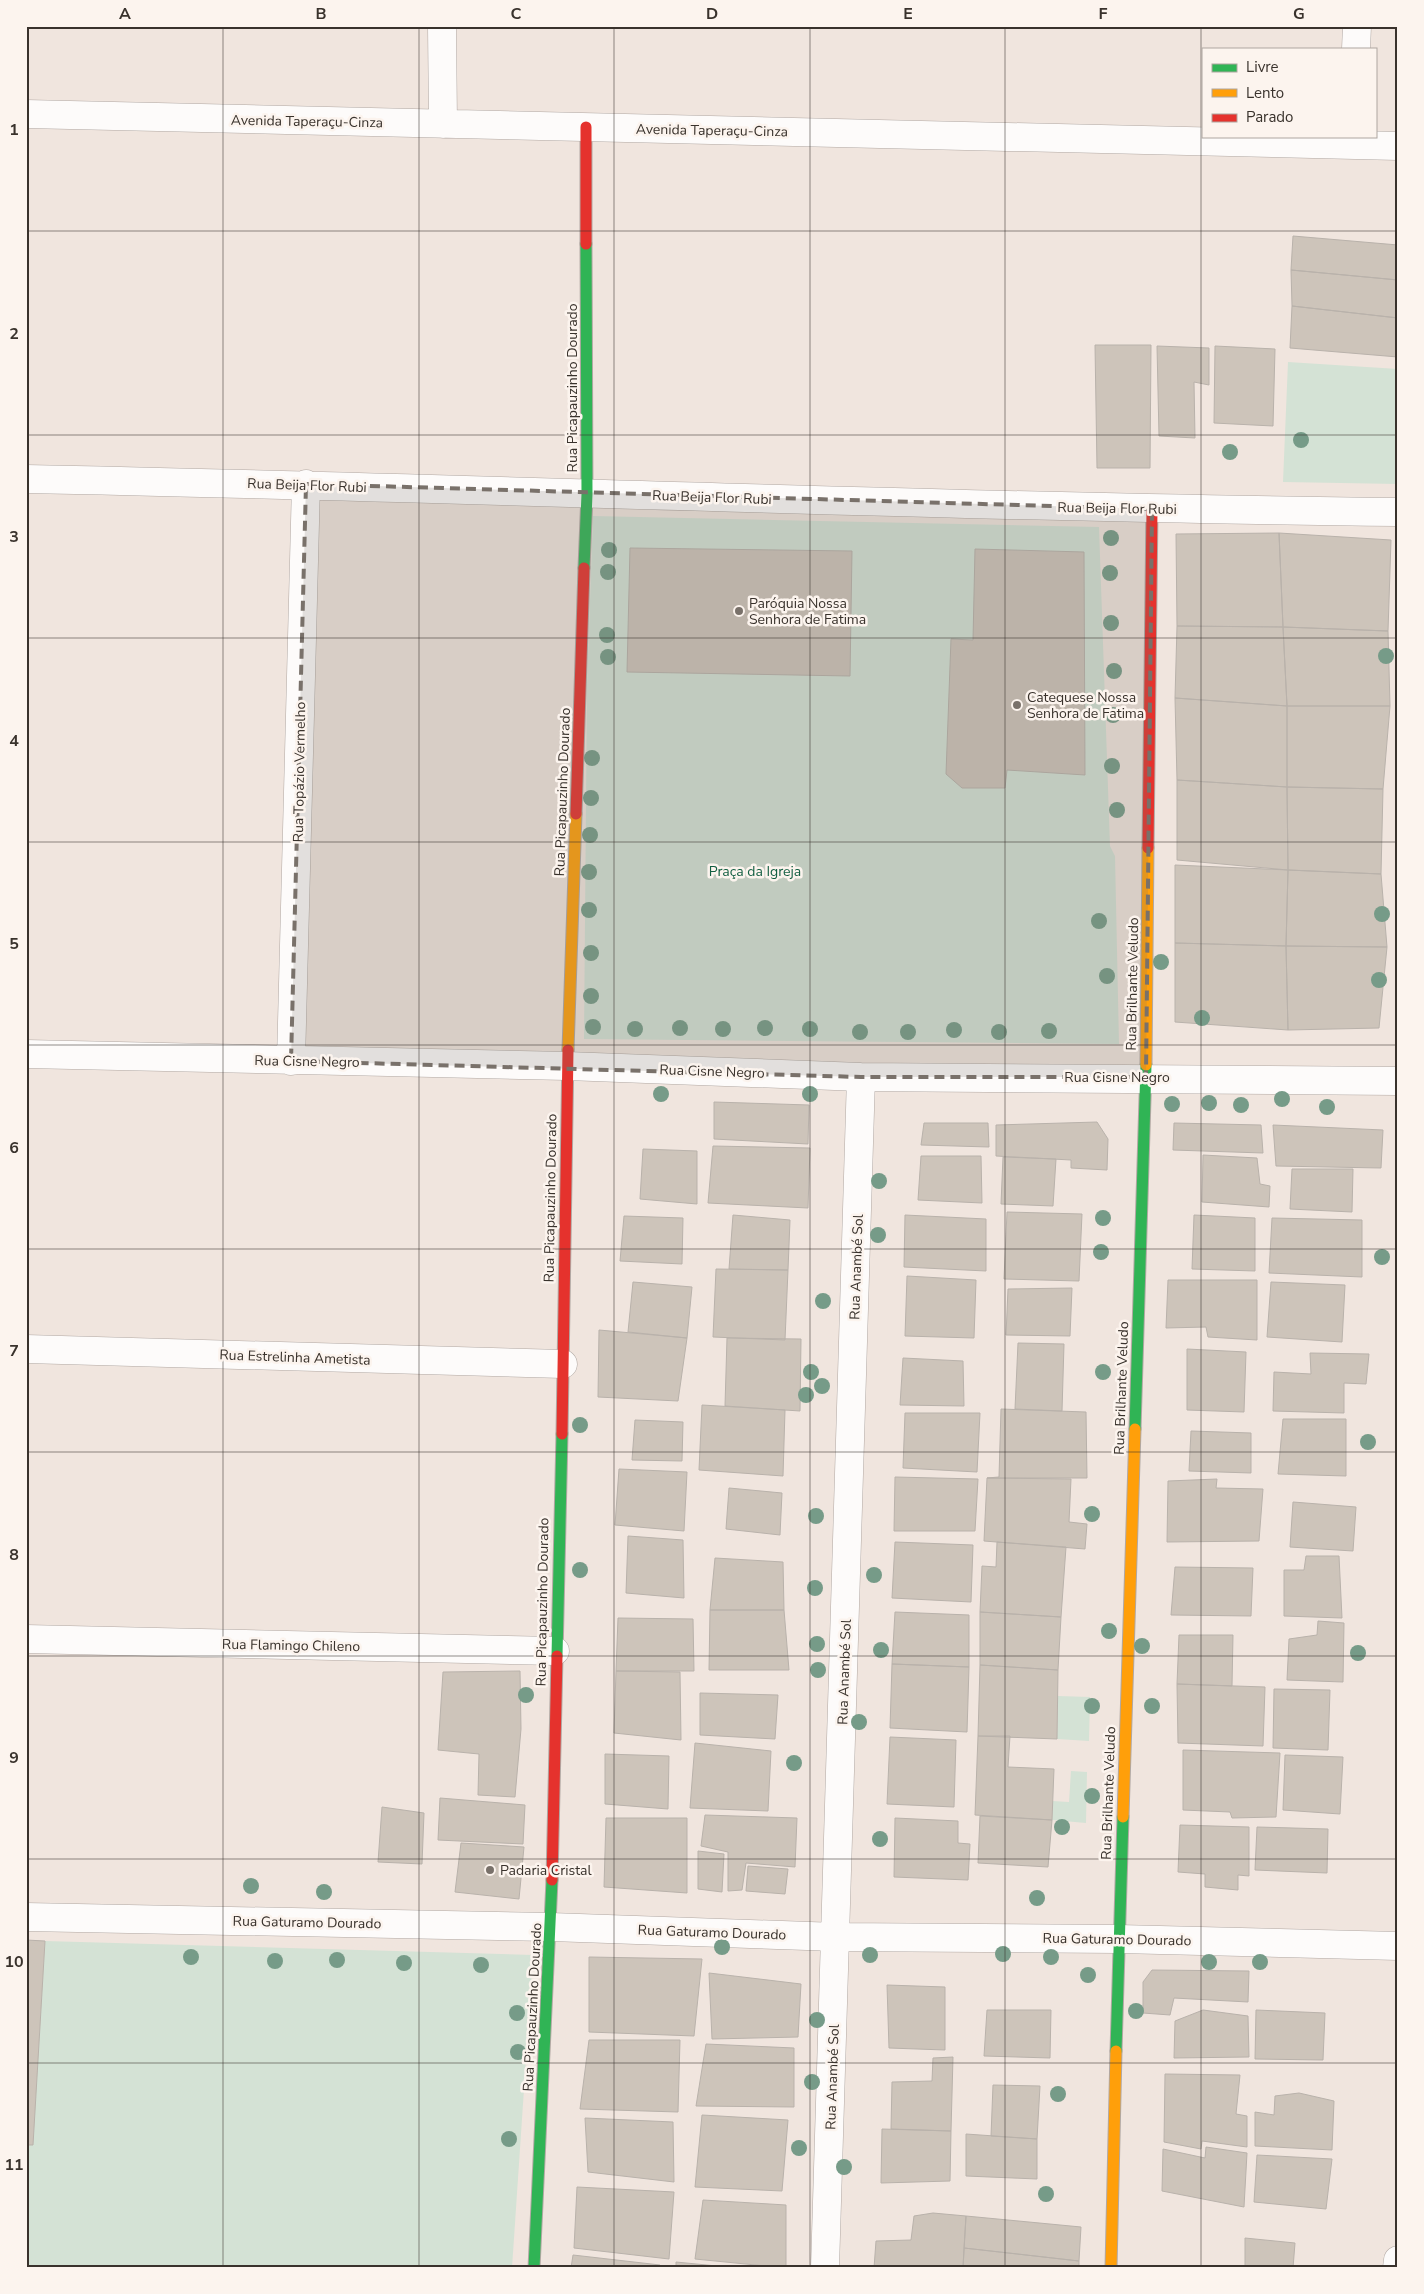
<svg xmlns="http://www.w3.org/2000/svg" width="1424" height="2294" font-family="'Nunito Sans',sans-serif">
<style>
.green{fill:#d4e2d5}
.building{fill:#cdc4ba;stroke:#b9b2ab}
.lines{fill:none;stroke-linecap:round;stroke-linejoin:round}
.street-casing{stroke:#b1a8a3;stroke-width:29}
.fast-casing{stroke:#b1a8a3;stroke-width:13}
.slow-casing{stroke:#b1a8a3;stroke-width:13}
.jam-casing{stroke:#b1a8a3;stroke-width:13}
.street{stroke:#fdfbfa;stroke-width:28}
.fast{stroke:#30b455;stroke-width:11}
.slow{stroke:#ff9f0a;stroke-width:11}
.jam{stroke:#e5322d;stroke-width:11}
.tree{fill:#769b88}
.marked{fill:#79716a;fill-opacity:0.2;stroke:#79716a;stroke-width:4;stroke-dasharray:10 6;stroke-linejoin:round}
.grid{fill:none;stroke:#39322c;stroke-width:1;stroke-opacity:0.55}
.poi-dot{fill:#79716a;stroke:#fcf4ee;stroke-width:2}
.labels{text-anchor:middle;stroke-width:5;stroke-linejoin:round;paint-order:stroke}
.street-label{font-size:14px;fill:#39322c;stroke:#fcf4ee}
.poi-label{font-size:14px;fill:#39322c;stroke:#fcf4ee;text-anchor:start}
.park-label{font-size:14px;fill:#135f42;stroke:#fcf4ee}
.neatline{fill:none;stroke:#39322c;stroke-width:2}
.grid-label{font-size:16px;text-anchor:middle;font-weight:bold;fill:#39322c}
</style>
<rect width="100%" height="100%" fill="#f0e5de"/>
<!-- green -->
<path class="green" d="M1288 362 1398 369V484L1283 482Z
M593 516 1099 527 1110 846 1115 856 1119 1044 584 1039 587 685Z
M1058 1696 1090 1697 1089 1741 1057 1739Z
M1071 1771 1087 1772 1086 1823 1052 1820V1801L1069 1802Z
M45 1941 533 1955 512 2268H26V2145L33 2144Z"/>
<!-- building -->
<path class="building" d="M1293 236 1398 245V280L1291 270Z
M1291 270 1398 280V318L1292 306Z
M1292 306 1398 318V357L1290 348Z
M1095 345H1151L1150 468H1097Z
M1157 346 1209 348V385L1194 382 1195 438 1159 436Z
M1215 346 1275 349 1273 426 1214 423Z
M1279 533 1283 627 1177 626 1176 534Z
M1279 533 1391 540 1388 631 1283 627Z
M630 548 852 551 850 676 627 672Z
M975 549 1084 552 1085 775 1007 770 1005 788H962L946 774 951 639 973 640Z
M1177 626 1283 627 1287 706 1175 698Z
M1283 627 1388 631 1390 706H1287Z
M1175 698 1287 706V787L1177 780Z
M1287 706H1390L1383 789 1287 787Z
M1177 780 1287 787 1288 870 1177 860Z
M1287 787 1383 789 1381 874 1288 870Z
M1175 865 1288 870 1286 946 1175 943Z
M1288 870 1381 874 1387 947 1286 946Z
M1175 943 1286 946 1288 1030 1175 1022Z
M1286 946 1387 947 1379 1028 1288 1030Z
M714 1102 809 1105 808 1144 714 1139Z
M1097 1122 1108 1139 1107 1170 1071 1168V1160L996 1156V1125Z
M924 1123H988L989 1147 921 1145Z
M1174 1123 1261 1125 1263 1153 1173 1150Z
M1273 1125 1383 1130 1381 1168 1276 1166Z
M713 1146 810 1148 808 1208 708 1203Z
M643 1149 697 1151V1204L640 1199Z
M1203 1155 1257 1158 1260 1184 1270 1186 1269 1207 1202 1202Z
M921 1156H981L982 1203 918 1200Z
M1003 1157 1056 1159 1053 1206 1001 1204Z
M1292 1169H1353L1352 1212 1290 1209Z
M1007 1212 1082 1214 1079 1281 1004 1279Z
M733 1215 790 1220 788 1270 729 1269Z
M905 1215 986 1219V1271L904 1267Z
M1194 1215 1255 1218V1271L1192 1269Z
M624 1216 683 1218 682 1264 620 1261Z
M1272 1218 1362 1220V1277L1269 1273Z
M716 1269 788 1270 785 1340 713 1337Z
M907 1276 976 1280 974 1338 905 1336Z
M1168 1280H1257V1340L1208 1337 1206 1327 1166 1328Z
M633 1282 692 1287 687 1338 628 1332Z
M1271 1282 1345 1285 1342 1342 1267 1337Z
M1072 1288 1070 1336 1006 1335 1008 1289Z
M599 1330 687 1338 678 1401 598 1397Z
M727 1338 801 1339 800 1411 725 1406Z
M1018 1343 1064 1344 1062 1411 1015 1409Z
M1187 1349 1246 1352 1244 1412 1187 1410Z
M1310 1353 1369 1354 1366 1384 1344 1383V1413L1273 1411 1274 1372 1311 1374Z
M903 1358 963 1361 964 1406 900 1405Z
M702 1405 785 1410 783 1476 699 1470Z
M1001 1409 1086 1412 1087 1478H987L999 1477Z
M905 1413H980L977 1472 903 1468Z
M1283 1419H1346V1476L1278 1474Z
M635 1420 683 1422 682 1461 632 1460Z
M1191 1431 1251 1433V1473L1189 1471Z
M619 1469 687 1472 684 1531 615 1525Z
M895 1477 978 1479 975 1531H894Z
M987 1478 1071 1479 1069 1522 1087 1524 1085 1549 984 1541Z
M1217 1479 1216 1488 1263 1489 1259 1541 1167 1542 1168 1481Z
M729 1488 782 1493 780 1535 726 1529Z
M1293 1502 1356 1507 1353 1551 1290 1547Z
M628 1536 683 1540 684 1598 626 1593Z
M895 1542 973 1545 971 1602 892 1598Z
M997 1542 1066 1547 1061 1617 980 1612 982 1566 996 1567Z
M1306 1556H1339L1342 1618 1284 1616V1570H1304Z
M715 1558 783 1562 784 1610H710Z
M1175 1567 1253 1568 1251 1616 1171 1615Z
M710 1610H784L789 1670H709Z
M895 1612 969 1615V1667L892 1664Z
M980 1612 1061 1617 1058 1670 980 1665Z
M618 1618 693 1619 694 1671H616Z
M1318 1621 1344 1623 1343 1682 1287 1680 1289 1639 1317 1635Z
M1179 1635H1233L1232 1686 1177 1684Z
M892 1664 969 1667 967 1732 890 1728Z
M980 1665 1058 1670 1057 1739 978 1736Z
M520 1671 521 1729 515 1797 478 1795 479 1754 438 1750 443 1672Z
M616 1671 680 1672 681 1740 614 1733Z
M1177 1684 1265 1687 1263 1746 1178 1743Z
M1274 1689 1330 1690 1328 1750 1273 1748Z
M700 1693 778 1695 775 1739 700 1735Z
M978 1736H1010L1008 1767 1054 1769 1052 1820 975 1815Z
M890 1737 956 1740 954 1807 887 1804Z
M695 1743 771 1751 768 1811 690 1808Z
M1183 1750 1280 1753 1276 1817 1232 1818 1230 1812 1183 1810Z
M605 1754 669 1756 668 1809 605 1804Z
M1285 1755 1343 1757 1340 1814 1283 1810Z
M440 1798 525 1805 523 1844 438 1840Z
M382 1807 424 1813 422 1864 378 1862Z
M705 1815 797 1818 795 1867 746 1863 742 1890 728 1891V1852L701 1846Z
M980 1816 1052 1820 1048 1867 978 1863Z
M606 1818H687V1893L604 1887Z
M895 1818 958 1821V1843L970 1844 968 1880 894 1877Z
M1180 1825 1249 1827V1876L1238 1875V1890L1205 1887V1874L1178 1872Z
M1257 1827 1328 1829 1327 1873 1255 1870Z
M461 1843 524 1847 519 1899 455 1892Z
M698 1851 724 1854 722 1892 698 1889Z
M748 1866 788 1869 785 1894 746 1891Z
M26 1940 45 1941 33 2145H26Z
M589 1957 702 1959 694 2036 589 2032Z
M1152 1970 1249 1971 1248 2002 1174 1998 1170 2015 1143 2013V1982Z
M709 1973 801 1984 798 2037 712 2039Z
M887 1985 945 1987V2050L889 2048Z
M987 2010H1051L1050 2058 984 2056Z
M1203 2010 1248 2016 1249 2057 1174 2058 1175 2021Z
M1256 2010 1325 2013 1323 2060 1255 2059Z
M589 2040H680L678 2112 580 2109Z
M706 2044 794 2048V2107L696 2106Z
M953 2057 951 2131 891 2129 892 2082 932 2081 933 2058Z
M1165 2074 1240 2075 1236 2114 1247 2116V2147L1202 2141 1201 2149 1164 2142Z
M993 2085 1040 2086 1037 2139 991 2136Z
M1299 2093 1334 2101 1332 2150 1255 2146V2112L1274 2115 1275 2096Z
M702 2115 788 2120 782 2191 695 2187Z
M585 2118 673 2122 674 2182 588 2172Z
M882 2129 951 2131 950 2181 881 2183Z
M966 2134 1037 2139V2179L966 2176Z
M1206 2147 1247 2153 1244 2207 1162 2191 1163 2149 1205 2158Z
M1257 2155 1332 2159 1326 2209 1254 2202Z
M577 2187 674 2192 669 2259 574 2248Z
M703 2200 786 2205V2268L695 2259Z
M933 2213 966 2216 963 2268H874L876 2241 911 2240 914 2216Z
M966 2216 1081 2227 1079 2261 964 2248Z
M1245 2238 1295 2243 1293 2268H1245Z
M964 2248 1079 2261V2268H963Z
M573 2255 660 2265V2268H571Z
M676 2262 737 2268H676Z"/>
<g class="lines">
<!-- street casing -->
<g class="street-casing">
<path id="street" d="M442 26 443 124
M1356 49 1357 26
M26 114 1398 146
M26 479C483 488 940 507 1398 512
M26 1054 567 1066 861 1077 1398 1081
M291 1061 306 484
M26 1349 563 1364
M26 1639 555 1651
M26 1917 551 1927 837 1937 1119 1939 1398 1946
M825 2268 861 1077
M1397 2268 1398 2260"/>
</g>
<!-- fast casing -->
<g class="fast-casing">
<path id="fast" d="M584 568 587 494 586 244
M1135 1429 1146 1065
M557 1656 562 1434
M1116 2051 1123 1817
M534 2268 552 1880"/>
</g>
<!-- slow casing -->
<g class="slow-casing">
<path id="slow" d="M568 1050 576 814
M1146 1065 1148 848
M1123 1817 1135 1429
M1111 2268 1116 2051"/>
</g>
<!-- jam casing -->
<g class="jam-casing">
<path id="jam" d="M586 127V244
M576 814 584 568
M1148 848 1152 509
M562 1434 568 1050
M552 1880 557 1656"/>
</g>
<!-- street -->
<use href="#street" class="street"/>
<!-- fast -->
<use href="#fast" class="fast"/>
<!-- slow -->
<use href="#slow" class="slow"/>
<!-- jam -->
<use href="#jam" class="jam"/>
</g>
<!-- trees -->
<g class="tree">
<circle cx="1301" cy="440" r="8"/>
<circle cx="1230" cy="452" r="8"/>
<circle cx="1111" cy="538" r="8"/>
<circle cx="609" cy="550" r="8"/>
<circle cx="608" cy="572" r="8"/>
<circle cx="1110" cy="573" r="8"/>
<circle cx="1111" cy="623" r="8"/>
<circle cx="607" cy="635" r="8"/>
<circle cx="1386" cy="656" r="8"/>
<circle cx="608" cy="657" r="8"/>
<circle cx="1114" cy="671" r="8"/>
<circle cx="1113" cy="715" r="8"/>
<circle cx="592" cy="758" r="8"/>
<circle cx="1112" cy="766" r="8"/>
<circle cx="591" cy="798" r="8"/>
<circle cx="1117" cy="810" r="8"/>
<circle cx="590" cy="835" r="8"/>
<circle cx="589" cy="872" r="8"/>
<circle cx="589" cy="910" r="8"/>
<circle cx="1382" cy="914" r="8"/>
<circle cx="1099" cy="921" r="8"/>
<circle cx="591" cy="953" r="8"/>
<circle cx="1161" cy="962" r="8"/>
<circle cx="1107" cy="976" r="8"/>
<circle cx="1379" cy="980" r="8"/>
<circle cx="591" cy="996" r="8"/>
<circle cx="1202" cy="1018" r="8"/>
<circle cx="593" cy="1027" r="8"/>
<circle cx="680" cy="1028" r="8"/>
<circle cx="765" cy="1028" r="8"/>
<circle cx="635" cy="1029" r="8"/>
<circle cx="723" cy="1029" r="8"/>
<circle cx="810" cy="1029" r="8"/>
<circle cx="954" cy="1030" r="8"/>
<circle cx="1049" cy="1031" r="8"/>
<circle cx="860" cy="1032" r="8"/>
<circle cx="908" cy="1032" r="8"/>
<circle cx="999" cy="1032" r="8"/>
<circle cx="661" cy="1094" r="8"/>
<circle cx="810" cy="1094" r="8"/>
<circle cx="1282" cy="1099" r="8"/>
<circle cx="1209" cy="1103" r="8"/>
<circle cx="1172" cy="1104" r="8"/>
<circle cx="1241" cy="1105" r="8"/>
<circle cx="1327" cy="1107" r="8"/>
<circle cx="879" cy="1181" r="8"/>
<circle cx="1103" cy="1218" r="8"/>
<circle cx="878" cy="1235" r="8"/>
<circle cx="1101" cy="1252" r="8"/>
<circle cx="1382" cy="1257" r="8"/>
<circle cx="823" cy="1301" r="8"/>
<circle cx="811" cy="1372" r="8"/>
<circle cx="1103" cy="1372" r="8"/>
<circle cx="822" cy="1386" r="8"/>
<circle cx="806" cy="1395" r="8"/>
<circle cx="580" cy="1425" r="8"/>
<circle cx="1368" cy="1442" r="8"/>
<circle cx="1092" cy="1514" r="8"/>
<circle cx="816" cy="1516" r="8"/>
<circle cx="580" cy="1570" r="8"/>
<circle cx="874" cy="1575" r="8"/>
<circle cx="815" cy="1588" r="8"/>
<circle cx="1109" cy="1631" r="8"/>
<circle cx="817" cy="1644" r="8"/>
<circle cx="1142" cy="1646" r="8"/>
<circle cx="881" cy="1650" r="8"/>
<circle cx="1358" cy="1653" r="8"/>
<circle cx="818" cy="1670" r="8"/>
<circle cx="526" cy="1695" r="8"/>
<circle cx="1092" cy="1706" r="8"/>
<circle cx="1152" cy="1706" r="8"/>
<circle cx="859" cy="1722" r="8"/>
<circle cx="794" cy="1763" r="8"/>
<circle cx="1092" cy="1796" r="8"/>
<circle cx="1062" cy="1827" r="8"/>
<circle cx="880" cy="1839" r="8"/>
<circle cx="251" cy="1886" r="8"/>
<circle cx="324" cy="1892" r="8"/>
<circle cx="1037" cy="1898" r="8"/>
<circle cx="722" cy="1947" r="8"/>
<circle cx="1003" cy="1954" r="8"/>
<circle cx="870" cy="1955" r="8"/>
<circle cx="191" cy="1957" r="8"/>
<circle cx="1051" cy="1957" r="8"/>
<circle cx="337" cy="1960" r="8"/>
<circle cx="275" cy="1961" r="8"/>
<circle cx="1209" cy="1962" r="8"/>
<circle cx="1260" cy="1962" r="8"/>
<circle cx="404" cy="1963" r="8"/>
<circle cx="481" cy="1965" r="8"/>
<circle cx="1088" cy="1975" r="8"/>
<circle cx="1136" cy="2011" r="8"/>
<circle cx="517" cy="2013" r="8"/>
<circle cx="817" cy="2020" r="8"/>
<circle cx="518" cy="2052" r="8"/>
<circle cx="812" cy="2082" r="8"/>
<circle cx="1058" cy="2094" r="8"/>
<circle cx="509" cy="2139" r="8"/>
<circle cx="799" cy="2148" r="8"/>
<circle cx="844" cy="2167" r="8"/>
<circle cx="1046" cy="2194" r="8"/>
</g>
<!-- marked area -->
<path class="marked" d="M306 484 1152 509 1146 1077H861L291 1061Z"/>
<!-- grid -->
<path class="grid" d="M223 26V2268M419 26V2268M614 26V2268M810 26V2268M1005 26V2268M1201 26V2268M26 231H1398M26 435H1398M26 638H1398M26 842H1398M26 1045H1398M26 1249H1398M26 1452H1398M26 1656H1398M26 1859H1398M26 2063H1398"/>
<!-- markers -->
<g class="poi-dot">
<circle cx="739" cy="611" r="5"/>
<circle cx="1017" cy="705" r="5"/>
<circle cx="490" cy="1870" r="5"/>
</g>
<g class="labels">
<!-- street labels -->
<g class="street-label">
<text transform="translate(307 121) rotate(1)" y="5">Avenida Taperaçu-Cinza</text>
<text transform="translate(712 130) rotate(1)" y="5">Avenida Taperaçu-Cinza</text>
<text transform="translate(572 388) rotate(-90)" y="5">Rua Picapauzinho Dourado</text>
<text transform="translate(307 485) rotate(2)" y="5">Rua Beija Flor Rubi</text>
<text transform="translate(712 497) rotate(2)" y="5">Rua Beija Flor Rubi</text>
<text transform="translate(1117 508) rotate(1)" y="5">Rua Beija Flor Rubi</text>
<text transform="translate(299 772) rotate(-89)" y="5">Rua Topázio Vermelho</text>
<text transform="translate(562 792) rotate(-88)" y="5">Rua Picapauzinho Dourado</text>
<text transform="translate(1132 984) rotate(-89)" y="5">Rua Brilhante Veludo</text>
<text transform="translate(307 1061) rotate(1)" y="5">Rua Cisne Negro</text>
<text transform="translate(712 1071) rotate(2)" y="5">Rua Cisne Negro</text>
<text x="1117" y="1082">Rua Cisne Negro</text>
<text transform="translate(550 1198) rotate(-89)" y="5">Rua Picapauzinho Dourado</text>
<text transform="translate(856 1267) rotate(-88)" y="5">Rua Anambé Sol</text>
<text transform="translate(295 1357) rotate(2)" y="5">Rua Estrelinha Ametista</text>
<text transform="translate(1121 1388) rotate(-88)" y="5">Rua Brilhante Veludo</text>
<text transform="translate(542 1602) rotate(-89)" y="5">Rua Picapauzinho Dourado</text>
<text transform="translate(291 1645) rotate(1)" y="5">Rua Flamingo Chileno</text>
<text transform="translate(844 1672) rotate(-88)" y="5">Rua Anambé Sol</text>
<text transform="translate(1108 1793) rotate(-88)" y="5">Rua Brilhante Veludo</text>
<text transform="translate(307 1922) rotate(1)" y="5">Rua Gaturamo Dourado</text>
<text transform="translate(712 1932) rotate(2)" y="5">Rua Gaturamo Dourado</text>
<text transform="translate(1117 1939) rotate(1)" y="5">Rua Gaturamo Dourado</text>
<text transform="translate(532 2007) rotate(-87)" y="5">Rua Picapauzinho Dourado</text>
<text transform="translate(832 2077) rotate(-88)" y="5">Rua Anambé Sol</text>
</g>
<!-- poi labels -->
<g class="poi-label">
<text x="749" y="608">Paróquia Nossa<tspan x="749" dy="16">Senhora de Fatima</tspan></text>
<text x="1027" y="702">Catequese Nossa<tspan x="1027" dy="16">Senhora de Fatima</tspan></text>
<text x="500" y="1875">Padaria Cristal</text>
</g>
<!-- park labels -->
<g class="park-label">
<text x="755" y="876">Praça da Igreja</text>
</g>
</g>
<!-- border -->
<rect width="1424" height="2294" fill="none" stroke="#fcf4ee" stroke-width="55"/>
<!-- legend -->
<rect x="1202" y="48" width="175" height="90" fill="#fcf4ee" stroke="#aea6a0"/>
<rect x="1212" y="64" width="25" height="8" fill="#30b455" stroke="#aea6a0"/>
<text x="1246" y="72" font-size="15" fill="#39322c">Livre</text>
<rect x="1212" y="89" width="25" height="8" fill="#ff9f0a" stroke="#aea6a0"/>
<text x="1246" y="98" font-size="15" fill="#39322c">Lento</text>
<rect x="1212" y="114" width="25" height="8" fill="#e5322d" stroke="#aea6a0"/>
<text x="1246" y="122" font-size="15" fill="#39322c">Parado</text>
<rect x="28" y="28" width="1368" height="2238" class="neatline"/>
<g class="grid-label">
<text x="125" y="19">A</text>
<text x="321" y="19">B</text>
<text x="516" y="19">C</text>
<text x="712" y="19">D</text>
<text x="908" y="19">E</text>
<text x="1103" y="19">F</text>
<text x="1299" y="19">G</text>
<text x="14" y="135">1</text>
<text x="14" y="339">2</text>
<text x="14" y="542">3</text>
<text x="14" y="746">4</text>
<text x="14" y="949">5</text>
<text x="14" y="1153">6</text>
<text x="14" y="1356">7</text>
<text x="14" y="1560">8</text>
<text x="14" y="1763">9</text>
<text x="14" y="1967">10</text>
<text x="14" y="2170">11</text>
</g>
</svg>
